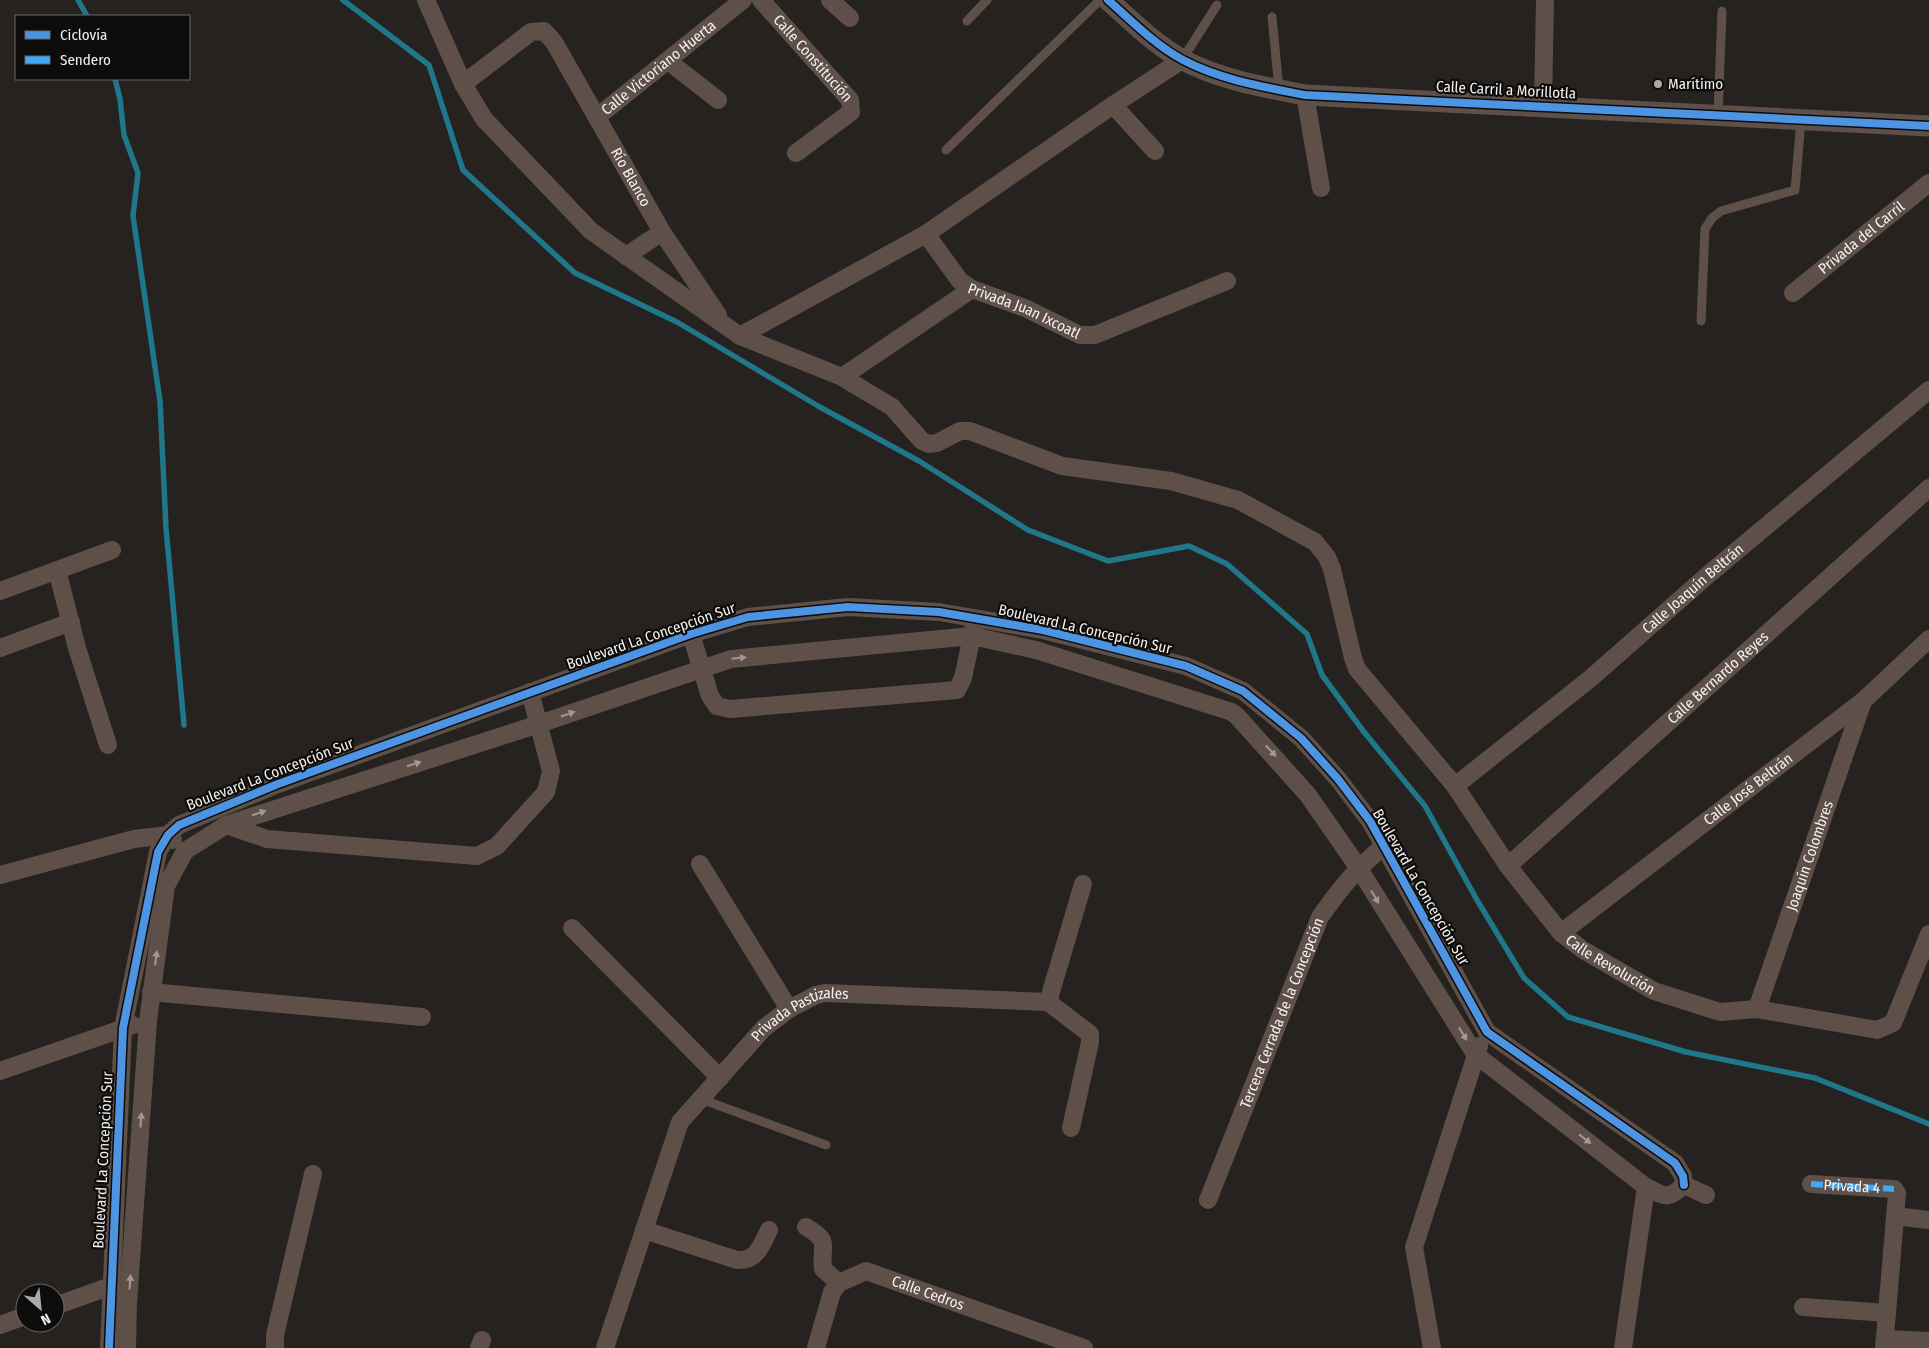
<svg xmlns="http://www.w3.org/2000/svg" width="1929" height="1348" font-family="'Fira Sans Condensed',sans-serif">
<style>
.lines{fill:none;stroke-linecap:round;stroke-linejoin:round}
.stream{stroke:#207789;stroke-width:5.5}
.service{stroke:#5f4f49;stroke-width:9}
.minor{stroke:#5f4f49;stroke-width:18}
.tertiary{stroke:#5f4f49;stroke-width:21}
.quiet{stroke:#3fa9f5;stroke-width:6;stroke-dasharray:12 6;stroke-linecap:butt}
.cycleway-casing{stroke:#0d0c0a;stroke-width:11}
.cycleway{stroke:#4d94e3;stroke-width:8}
.oneway{fill:#a29894}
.poi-dot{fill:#aba9a7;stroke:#0d0c0a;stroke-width:2}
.labels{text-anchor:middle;stroke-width:4.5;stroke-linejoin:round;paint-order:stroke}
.street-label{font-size:15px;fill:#f3f1ef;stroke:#0d0c0a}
.poi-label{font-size:15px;fill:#f3f1ef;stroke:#0d0c0a;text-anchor:start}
</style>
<rect width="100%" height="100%" fill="#252220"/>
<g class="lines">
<!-- stream -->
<path class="stream" d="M78 0 87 16
M343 0 429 65 463 170 575 273 677 322 818 406 919 461 1028 530 1108 561 1189 546 1227 564 1307 634 1322 675 1364 732 1425 806 1477 900 1524 978 1568 1017 1686 1052 1815 1078 1929 1124
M115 79 120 99 124 135 138 173 133 216 160 401 166 528 184 725"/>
<!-- service -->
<path class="service" d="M1272 17 1279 89
M967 21 987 0
M1182 60 1217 5
M1718 115 1722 11
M946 150 1100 0
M1701 321 1705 229 1712 218 1721 211 1795 190 1801 120
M701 1099 826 1145"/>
<!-- minor -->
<g class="minor">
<path id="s1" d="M426 0 463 84 484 119 591 231 740 336 842 377 892 407 922 441 929 444 937 443 960 431H970L1062 466 1171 481 1238 500 1315 542 1327 557 1332 569 1353 658 1357 669 1455 786 1508 866 1561 933 1583 950 1654 991 1720 1012 1757 1009 1877 1030 1893 1023 1929 934"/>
<path id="s2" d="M761 0 850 100 851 112 796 153"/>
<path d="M830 0 850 18"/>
<path d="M668 61 718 100"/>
<path id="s3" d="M463 84 531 32 544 31 554 42 662 232 718 315"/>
<path d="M1305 95 1321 188"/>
<path d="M1113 105 1155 151"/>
<path d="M1543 105 1545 0"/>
<path id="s4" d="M597 117 743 0"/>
<path id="s5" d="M926 234 960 281 972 289 1025 308 1080 335H1095L1227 281"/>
<path d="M626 256 662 232"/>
<path id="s6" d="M1793 293 1929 183"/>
<path d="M740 336 926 234 1113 105 1182 60"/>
<path d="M842 377 972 289"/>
<path d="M57 570 77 648 108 745"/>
<path d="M0 591 112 550"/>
<path d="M691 634 710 696 717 706 730 709 957 690 963 678 974 626"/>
<path d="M0 648 71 622"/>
<path id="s7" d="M1455 786 1591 678 1709 574 1929 390"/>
<path d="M226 825 267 839 477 856 497 846 546 792 551 771 530 692"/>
<path d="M700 864 789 1009"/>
<path id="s8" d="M1508 866 1929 488"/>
<path d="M0 875 134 839 168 835 173 840"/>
<path d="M572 928 720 1078"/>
<path id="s9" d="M1561 933 1863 701 1929 639"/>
<path d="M151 992 422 1017"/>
<path d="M1048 1002 1083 884"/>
<path id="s10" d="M1757 1009 1863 701"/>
<path d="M0 1071 133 1025"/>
<path d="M1811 1184 1894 1189 1897 1193 1884 1348"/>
<path d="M1684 1185 1706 1195"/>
<path id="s11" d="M1208 1200 1320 917C1342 886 1355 870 1385 845"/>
<path d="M1895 1216 1929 1220"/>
<path d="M806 1227C832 1242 820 1244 823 1269L839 1283"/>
<path d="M644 1230 737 1260C757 1261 761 1246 769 1230"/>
<path d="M55 1306 111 1286"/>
<path d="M1803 1307 1887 1313"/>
<path d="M0 1325 25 1316"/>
<path d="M1885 1339 1929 1341"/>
<path d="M109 1348 123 1028 158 852 168 835 179 825 278 784 691 634 748 617 848 607 939 612 1043 630 1186 666 1243 691 1301 738 1338 779 1370 821 1487 1032 1675 1163 1683 1176 1684 1185"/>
<path d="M127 1348 128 1303 148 1021 166 886 185 851 226 825 539 724 731 659 972 636 1036 650 1232 712 1237 716 1308 795 1358 867 1475 1054 1646 1187C1665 1196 1667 1201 1684 1185"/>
<path d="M275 1348V1335L313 1174"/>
<path d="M479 1348 482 1340"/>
<path id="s12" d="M605 1348 680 1122 764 1028 789 1009 816 995 825 993 1048 1002 1090 1034V1042L1071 1128"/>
<path id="s13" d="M816 1348 832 1292 839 1283 866 1271 1084 1348"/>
<path d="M1432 1348 1414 1247 1479 1046"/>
<path d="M1623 1348 1646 1187"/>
</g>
<!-- tertiary -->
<path class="tertiary" d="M1108 0C1132 21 1155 45 1183 60 1221 80 1264 87 1305 95L1929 126"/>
<!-- quiet -->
<path class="quiet" id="s14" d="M1811 1184 1894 1189"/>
<!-- cycleway casing -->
<g class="cycleway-casing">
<path id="cycleway" d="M1108 0C1132 21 1155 45 1183 60 1221 80 1264 87 1305 95L1929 126
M109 1348 123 1028 158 852 168 835 179 825 278 784 691 634 748 617 848 607 939 612 1043 630 1186 666 1243 691 1301 738 1338 779 1370 821 1487 1032 1675 1163 1683 1176 1684 1185"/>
</g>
<!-- cycleway -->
<use href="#cycleway" class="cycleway"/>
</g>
<!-- one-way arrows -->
<defs><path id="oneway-solid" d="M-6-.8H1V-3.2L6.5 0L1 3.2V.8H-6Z" transform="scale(1.25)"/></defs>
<g class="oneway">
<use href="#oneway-solid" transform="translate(739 658) rotate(-6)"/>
<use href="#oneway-solid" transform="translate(568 714) rotate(-19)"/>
<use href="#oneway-solid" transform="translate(1271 751) rotate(47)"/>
<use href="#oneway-solid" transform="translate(414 764) rotate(-18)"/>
<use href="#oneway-solid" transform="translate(259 813) rotate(-18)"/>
<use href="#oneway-solid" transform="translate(1375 897) rotate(59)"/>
<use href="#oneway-solid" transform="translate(156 958) rotate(-82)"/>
<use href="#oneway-solid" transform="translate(1463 1034) rotate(58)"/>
<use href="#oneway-solid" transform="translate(141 1120) rotate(-86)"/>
<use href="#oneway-solid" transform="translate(1585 1139) rotate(38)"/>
<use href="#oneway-solid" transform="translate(130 1282) rotate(-86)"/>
</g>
<!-- markers -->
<circle class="poi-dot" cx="1658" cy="84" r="5"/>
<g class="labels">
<!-- street labels -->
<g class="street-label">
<text dy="5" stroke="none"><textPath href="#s2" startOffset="78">Calle Constitución</textPath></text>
<text dy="5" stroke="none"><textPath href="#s4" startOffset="79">Calle Victoriano Huerta</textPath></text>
<text transform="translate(1506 90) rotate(3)" y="5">Calle Carril a Morillotla</text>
<text dy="5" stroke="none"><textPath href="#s3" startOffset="269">Río Blanco</textPath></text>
<text dy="5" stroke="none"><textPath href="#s6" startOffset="88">Privada del Carril</textPath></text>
<text dy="5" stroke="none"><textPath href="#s5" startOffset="129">Privada Juan Ixcoatl</textPath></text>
<text dy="5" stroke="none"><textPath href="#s7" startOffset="309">Calle Joaquín Beltrán</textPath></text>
<text transform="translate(1085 629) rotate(13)" y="5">Boulevard La Concepción Sur</text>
<text transform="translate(651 636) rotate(-19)" y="5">Boulevard La Concepción Sur</text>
<text dy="5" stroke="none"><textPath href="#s8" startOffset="282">Calle Bernardo Reyes</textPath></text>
<text transform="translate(270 774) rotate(-21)" y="5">Boulevard La Concepción Sur</text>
<text dy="5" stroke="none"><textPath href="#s9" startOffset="236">Calle José Beltrán</textPath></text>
<text dy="5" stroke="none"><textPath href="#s10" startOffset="162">Joaquín Colombres</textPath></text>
<text transform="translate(1421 887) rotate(60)" y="5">Boulevard La Concepción Sur</text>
<text dy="5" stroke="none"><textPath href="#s1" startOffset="1629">Calle Revolución</textPath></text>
<text dy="5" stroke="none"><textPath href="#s11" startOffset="201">Tercera Cerrada de la Concepción</textPath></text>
<text dy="5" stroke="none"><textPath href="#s12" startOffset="404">Privada Pastizales</textPath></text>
<text transform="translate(103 1160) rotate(-87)" y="5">Boulevard La Concepción Sur</text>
<text dy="5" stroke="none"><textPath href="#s14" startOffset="41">Privada 4</textPath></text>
<text dy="5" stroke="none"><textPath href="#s13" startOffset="165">Calle Cedros</textPath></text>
</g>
<!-- poi labels -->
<g class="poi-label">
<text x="1668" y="89">Marítimo</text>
</g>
</g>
<!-- legend -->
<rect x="15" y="15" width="175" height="65" fill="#0d0c0a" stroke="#696866"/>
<rect x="25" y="31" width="25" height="8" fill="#4d94e3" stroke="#696866"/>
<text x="60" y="40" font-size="15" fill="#f3f1ef">Ciclovía</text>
<rect x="25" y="56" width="25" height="8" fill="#3fa9f5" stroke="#696866"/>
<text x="60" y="65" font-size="15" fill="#f3f1ef">Sendero</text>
<!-- north arrow -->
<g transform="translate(40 1308) rotate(153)"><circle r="24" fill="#0d0c0a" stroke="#696866"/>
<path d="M0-4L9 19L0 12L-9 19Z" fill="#aba9a7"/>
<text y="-8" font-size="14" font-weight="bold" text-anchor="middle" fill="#f3f1ef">N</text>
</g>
</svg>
